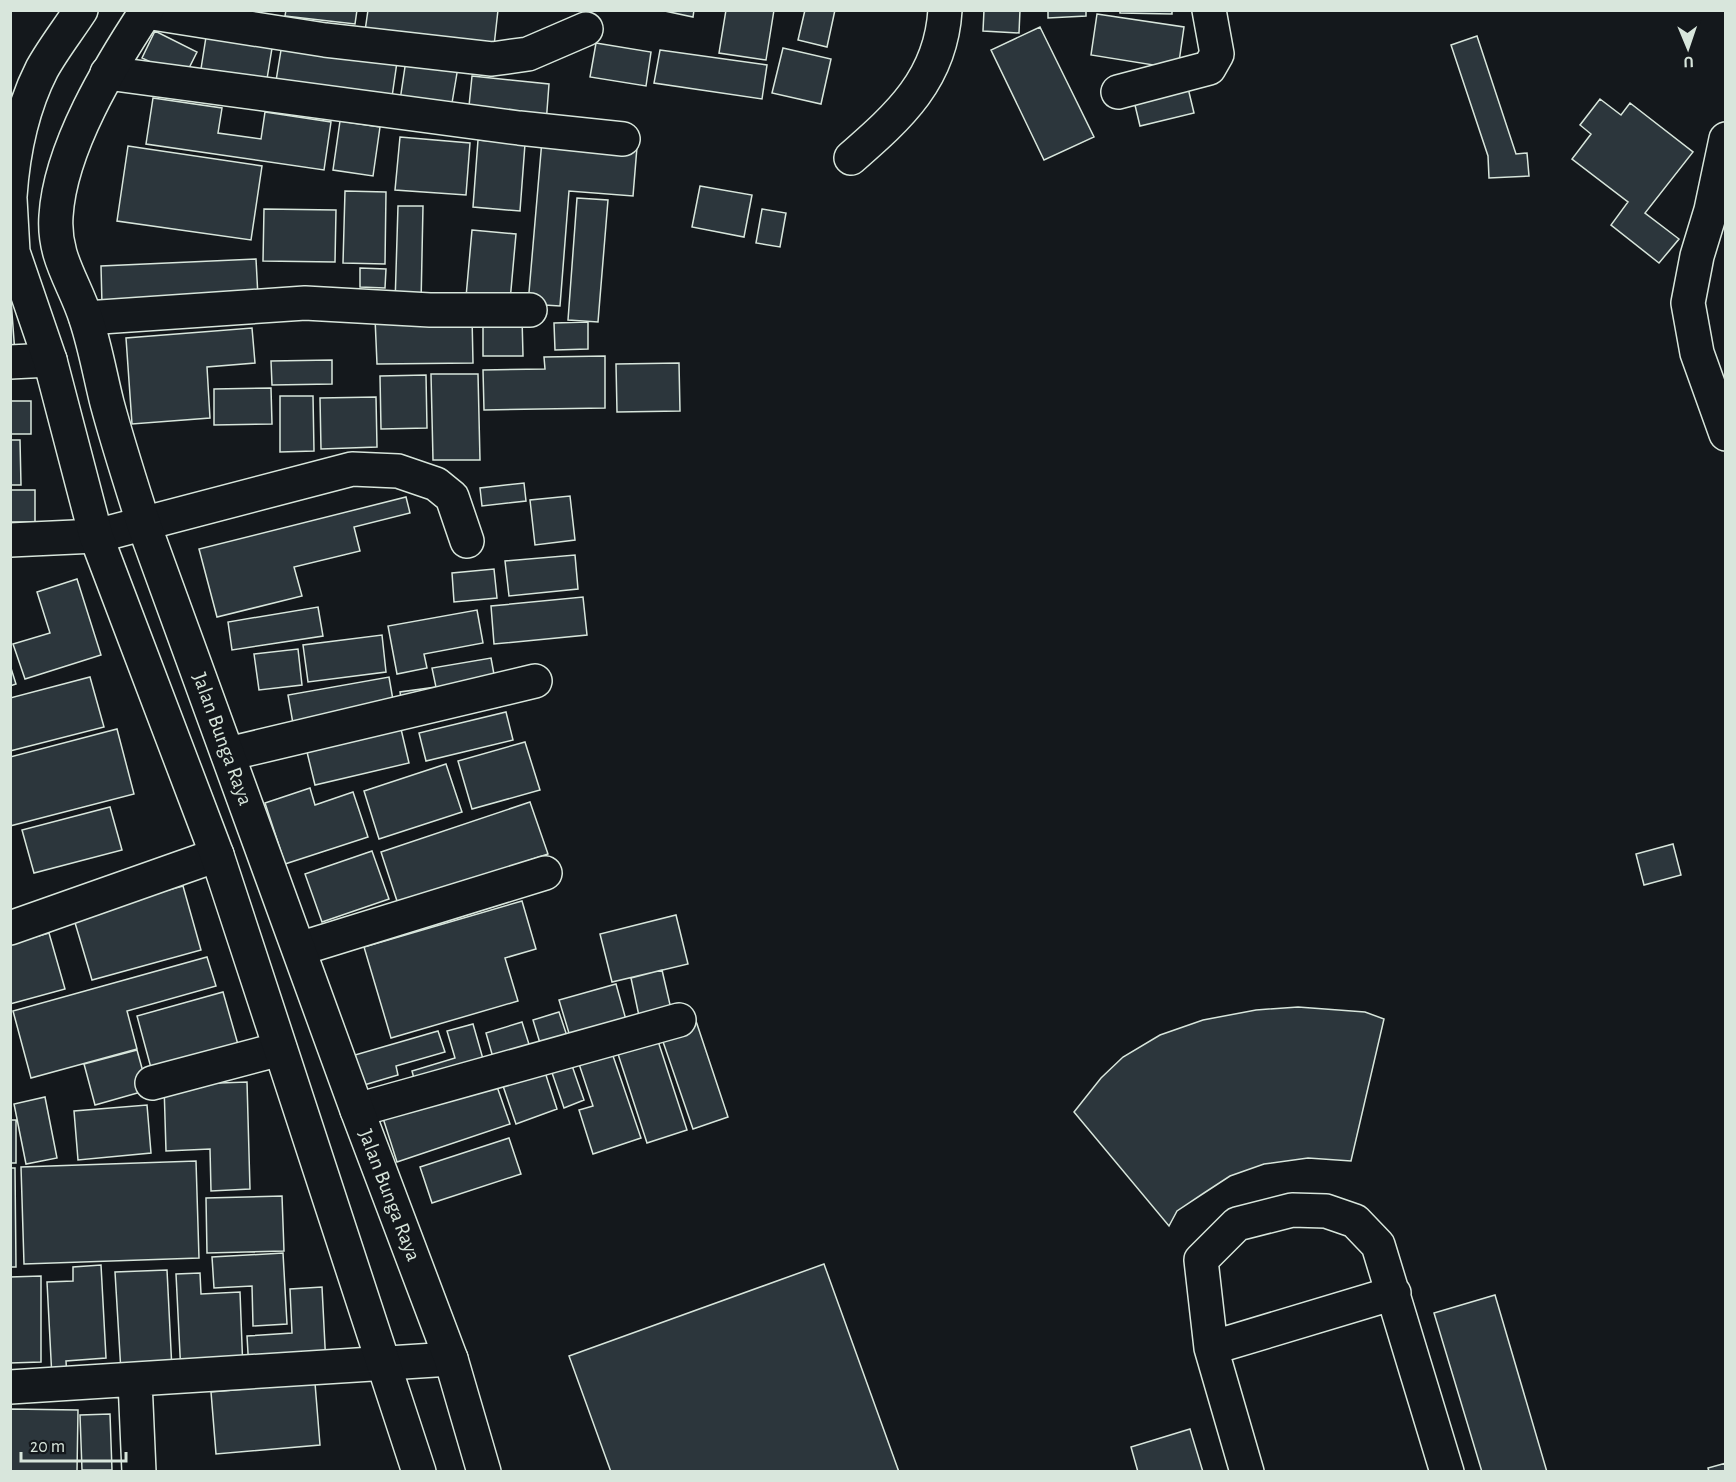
<svg xmlns="http://www.w3.org/2000/svg" width="1736" height="1482" font-family="'Alegreya Sans',sans-serif">
<style>
.building{fill:#2c363c;stroke:#d8e6dc;stroke-width:1.5}
.lines{fill:none;stroke-linecap:round;stroke-linejoin:round}
.minor-casing{stroke:#d8e6dc;stroke-width:36}
.major-casing{stroke:#d8e6dc;stroke-width:36}
.minor{stroke:#14181c;stroke-width:33}
.major{stroke:#14181c;stroke-width:33}
.labels{text-anchor:middle;stroke-width:4.5;stroke-linejoin:round;paint-order:stroke}
.street-label{font-size:21px;fill:#d8e6dc;stroke:#14181c}
</style>
<rect width="100%" height="100%" fill="#14181c"/>
<!-- building -->
<path class="building" d="M286 10H357L355 24 285 16Z
M368 10H498L494 46 365 31Z
M660 10H694L693 17Z
M726 10H774L766 60 719 53Z
M805 10H835L827 47 798 40Z
M984 10H1020L1019 33 983 31Z
M1048 10H1086V16L1048 18Z
M1120 10H1172V14L1120 13Z
M1097 14 1184 27 1178 69 1091 55Z
M1040 27 1094 137 1044 160 991 50Z
M155 31 197 52 184 78 142 58Z
M1477 36 1516 154 1527 153 1529 176 1489 178 1488 156 1451 45Z
M206 37 272 48 266 85 200 75Z
M596 43 651 52 646 86 590 77Z
M282 44 397 62 391 104 275 87Z
M783 48 831 59 821 104 772 93Z
M660 50 767 65 762 99 654 83Z
M406 60 458 67 450 115 399 107Z
M472 76 549 84 546 124 468 116Z
M1188 88 1194 113 1140 126 1134 101Z
M153 98 222 108 218 133 261 139 265 112 331 122 324 170 146 144Z
M1600 99 1621 115 1630 103 1693 152 1645 213 1679 239 1659 263 1611 225 1628 202 1572 159 1591 134 1580 125Z
M340 121 380 127 373 176 333 170Z
M400 137 470 143 466 195 395 190Z
M478 140 525 144 520 211 473 207Z
M542 140 637 147 633 196 569 191 560 306 528 304Z
M128 146 262 166 251 240 117 221Z
M700 186 752 195 744 237 692 227Z
M345 191 386 192 385 264 343 263Z
M577 198 608 200 598 322 568 320Z
M398 206H423L421 304H395Z
M264 209 336 210 335 262 263 261Z
M762 209 786 213 780 247 756 243Z
M472 230 516 234 510 301 466 297Z
M256 259 258 297 102 305 101 266Z
M360 268 386 269 385 288 360 287Z
M10 286 15 354 10 355Z
M472 317 473 363 377 364 375 318Z
M483 318H522L523 356H483Z
M588 322V349L555 350 554 323Z
M252 328 255 363 207 367 210 418 132 424 126 338Z
M605 356V408L484 410 483 370 545 369 544 357Z
M332 360V384L272 385 271 361Z
M679 363 680 411 617 412 616 364Z
M431 374H478L480 460H433Z
M426 375 427 428 381 429 380 376Z
M271 388 272 424 214 425V389Z
M280 396H313L314 451 280 452Z
M376 397 377 447 321 449 320 398Z
M10 401H31V434H10Z
M10 440H20L21 485H10Z
M524 483 526 501 482 506 480 488Z
M10 490H35V522H10Z
M570 496 575 540 535 545 530 500Z
M406 497 410 513 354 527 360 551 294 567 302 596 217 617 199 549Z
M575 555 578 589 509 596 505 561Z
M494 569 497 598 454 602 452 573Z
M77 579 101 655 25 679 13 644 50 633 37 592Z
M583 597 587 635 494 644 491 606Z
M318 607 323 636 232 650 228 622Z
M477 610 483 643 424 654 427 668 397 674 388 626Z
M382 635 386 672 308 682 303 645Z
M298 649 302 685 259 690 254 654Z
M491 658 500 707 405 724 400 692 436 687 432 668Z
M10 665 16 684 10 686Z
M90 677 104 727 10 751V698Z
M389 677 397 723 296 741 288 695Z
M506 712 513 740 426 761 419 733Z
M117 729 134 794 10 826V757Z
M401 729 409 763 315 785 307 752Z
M525 742 540 790 472 809 458 761Z
M446 764 462 812 379 839 364 791Z
M310 788 315 805 353 792 368 837 285 864 265 803Z
M530 802 548 854 398 904 381 852Z
M110 807 122 850 34 873 22 830Z
M1673 844 1681 875 1644 885 1636 854Z
M372 851 389 899 322 922 305 874Z
M183 886 201 950 92 980 73 916Z
M522 901 536 949 505 958 518 1001 391 1038 364 947Z
M676 915 688 964 612 982 600 934Z
M49 933 65 989 10 1004V944Z
M207 957 216 986 127 1011 137 1049 31 1078 13 1011Z
M662 970 671 1009 639 1016 631 978Z
M616 984 628 1027 572 1043 559 1000Z
M223 992 241 1055 154 1079 137 1016Z
M1298 1007 1365 1012 1384 1019 1351 1161 1308 1158 1264 1164 1230 1176 1204 1193 1177 1211 1169 1226 1074 1112 1101 1078 1123 1057 1160 1035 1203 1020 1256 1010Z
M559 1012 570 1045 543 1053 533 1020Z
M696 1021 728 1117 693 1129 660 1033Z
M522 1022 533 1057 496 1068 486 1033Z
M473 1024 485 1066 416 1086 412 1071 455 1058 447 1031Z
M438 1031 445 1052 396 1066 398 1075 364 1085 355 1055Z
M658 1041 687 1130 647 1143 618 1054Z
M137 1050 148 1090 95 1105 84 1064Z
M611 1050 641 1138 593 1154 579 1110 593 1106 578 1061Z
M569 1057 584 1100 564 1108 549 1064Z
M543 1066 557 1109 516 1124 501 1080Z
M494 1078 510 1124 397 1162 382 1115Z
M247 1082 250 1189 211 1191 210 1149 166 1151 164 1085Z
M45 1097 57 1158 26 1164 14 1104Z
M147 1105 151 1153 78 1160 74 1111Z
M10 1120H16V1163H10Z
M509 1138 521 1174 432 1203 420 1167Z
M196 1161 199 1258 24 1264 21 1167Z
M10 1168H15L16 1267H10Z
M282 1196 284 1251 207 1253 206 1198Z
M283 1253 287 1324 253 1326 252 1286 214 1288 212 1257Z
M824 1264 899 1472H611L569 1356Z
M101 1265 106 1358 66 1361 67 1378H52L47 1282 73 1281V1267Z
M167 1270 172 1370 121 1372 115 1272Z
M200 1273 201 1294 240 1292 243 1371 181 1374 176 1274Z
M41 1276V1362L10 1363V1277Z
M322 1287 326 1366 249 1370 247 1336 292 1333 290 1289Z
M1495 1295 1547 1472H1482L1434 1313Z
M315 1383 320 1445 216 1454 211 1392Z
M10 1409 78 1410 77 1472H10Z
M110 1414 112 1470H82L80 1415Z
M1190 1429 1203 1472H1138L1131 1447Z
M1726 1463V1472H1709L1708 1468Z"/>
<g class="lines">
<!-- minor casing -->
<g class="minor-casing">
<path id="minor" d="M146 12 325 40 492 59 528 54 586 29
M107 73 519 128 623 139
M1118 92 1209 68 1217 54 1209 10
M1726 139 1711 210 1697 256 1688 303 1697 353 1726 434
M851 158C899 116 941 79 945 10
M86 318 305 303 430 310H530
M10 362 50 360
M10 540 96 536 352 469 398 471 436 484 452 497 467 541
M228 754 535 681
M10 928 217 855
M299 949 545 873
M152 1083 280 1049
M357 1110 679 1020
M1211 1348 1394 1293
M135 1381 139 1472
M10 1387 451 1359
M1247 1472 1211 1348 1201 1260 1237 1224 1292 1210 1326 1211 1355 1221 1378 1245 1447 1472"/>
</g>
<!-- major casing -->
<g class="major-casing">
<path id="major" d="M147 10C110 66 60 148 56 216 53 258 75 283 86 319 95 346 100 375 107 403 118 444 131 484 144 525L357 1110 451 1359 484 1472
M10 196C13 153 22 108 42 69 53 49 68 30 81 10
M10 199 13 252 50 360 96 536 217 855 419 1472"/>
</g>
<!-- minor -->
<use href="#minor" class="minor"/>
<!-- major -->
<use href="#major" class="major"/>
</g>
<g class="labels">
<!-- street labels -->
<g class="street-label">
<text transform="translate(223 739) rotate(70)" y="7">Jalan Bunga Raya</text>
<text transform="translate(390 1195) rotate(69)" y="7">Jalan Bunga Raya</text>
</g>
</g>
<!-- border -->
<rect width="1736" height="1482" fill="none" stroke="#d8e6dc" stroke-width="24"/>
<!-- north arrow -->
<g transform="translate(1688 48) rotate(178)" stroke="#14181c" stroke-width="4.5" paint-order="stroke">
<path d="M0-4.5L10 22L0 15L-10 22Z" fill="#d8e6dc"/>
<text y="-9" font-size="16" font-weight="bold" text-anchor="middle" fill="#d8e6dc">U</text>
</g>
<!-- scale -->
<path d="M21 1452v9h105v-9" fill="none" stroke="#d8e6dc" stroke-width="3"/>
<text x="30" y="1452" font-size="18" fill="#d8e6dc" stroke="#14181c" stroke-width="4.5" paint-order="stroke">20 m</text>
</svg>
